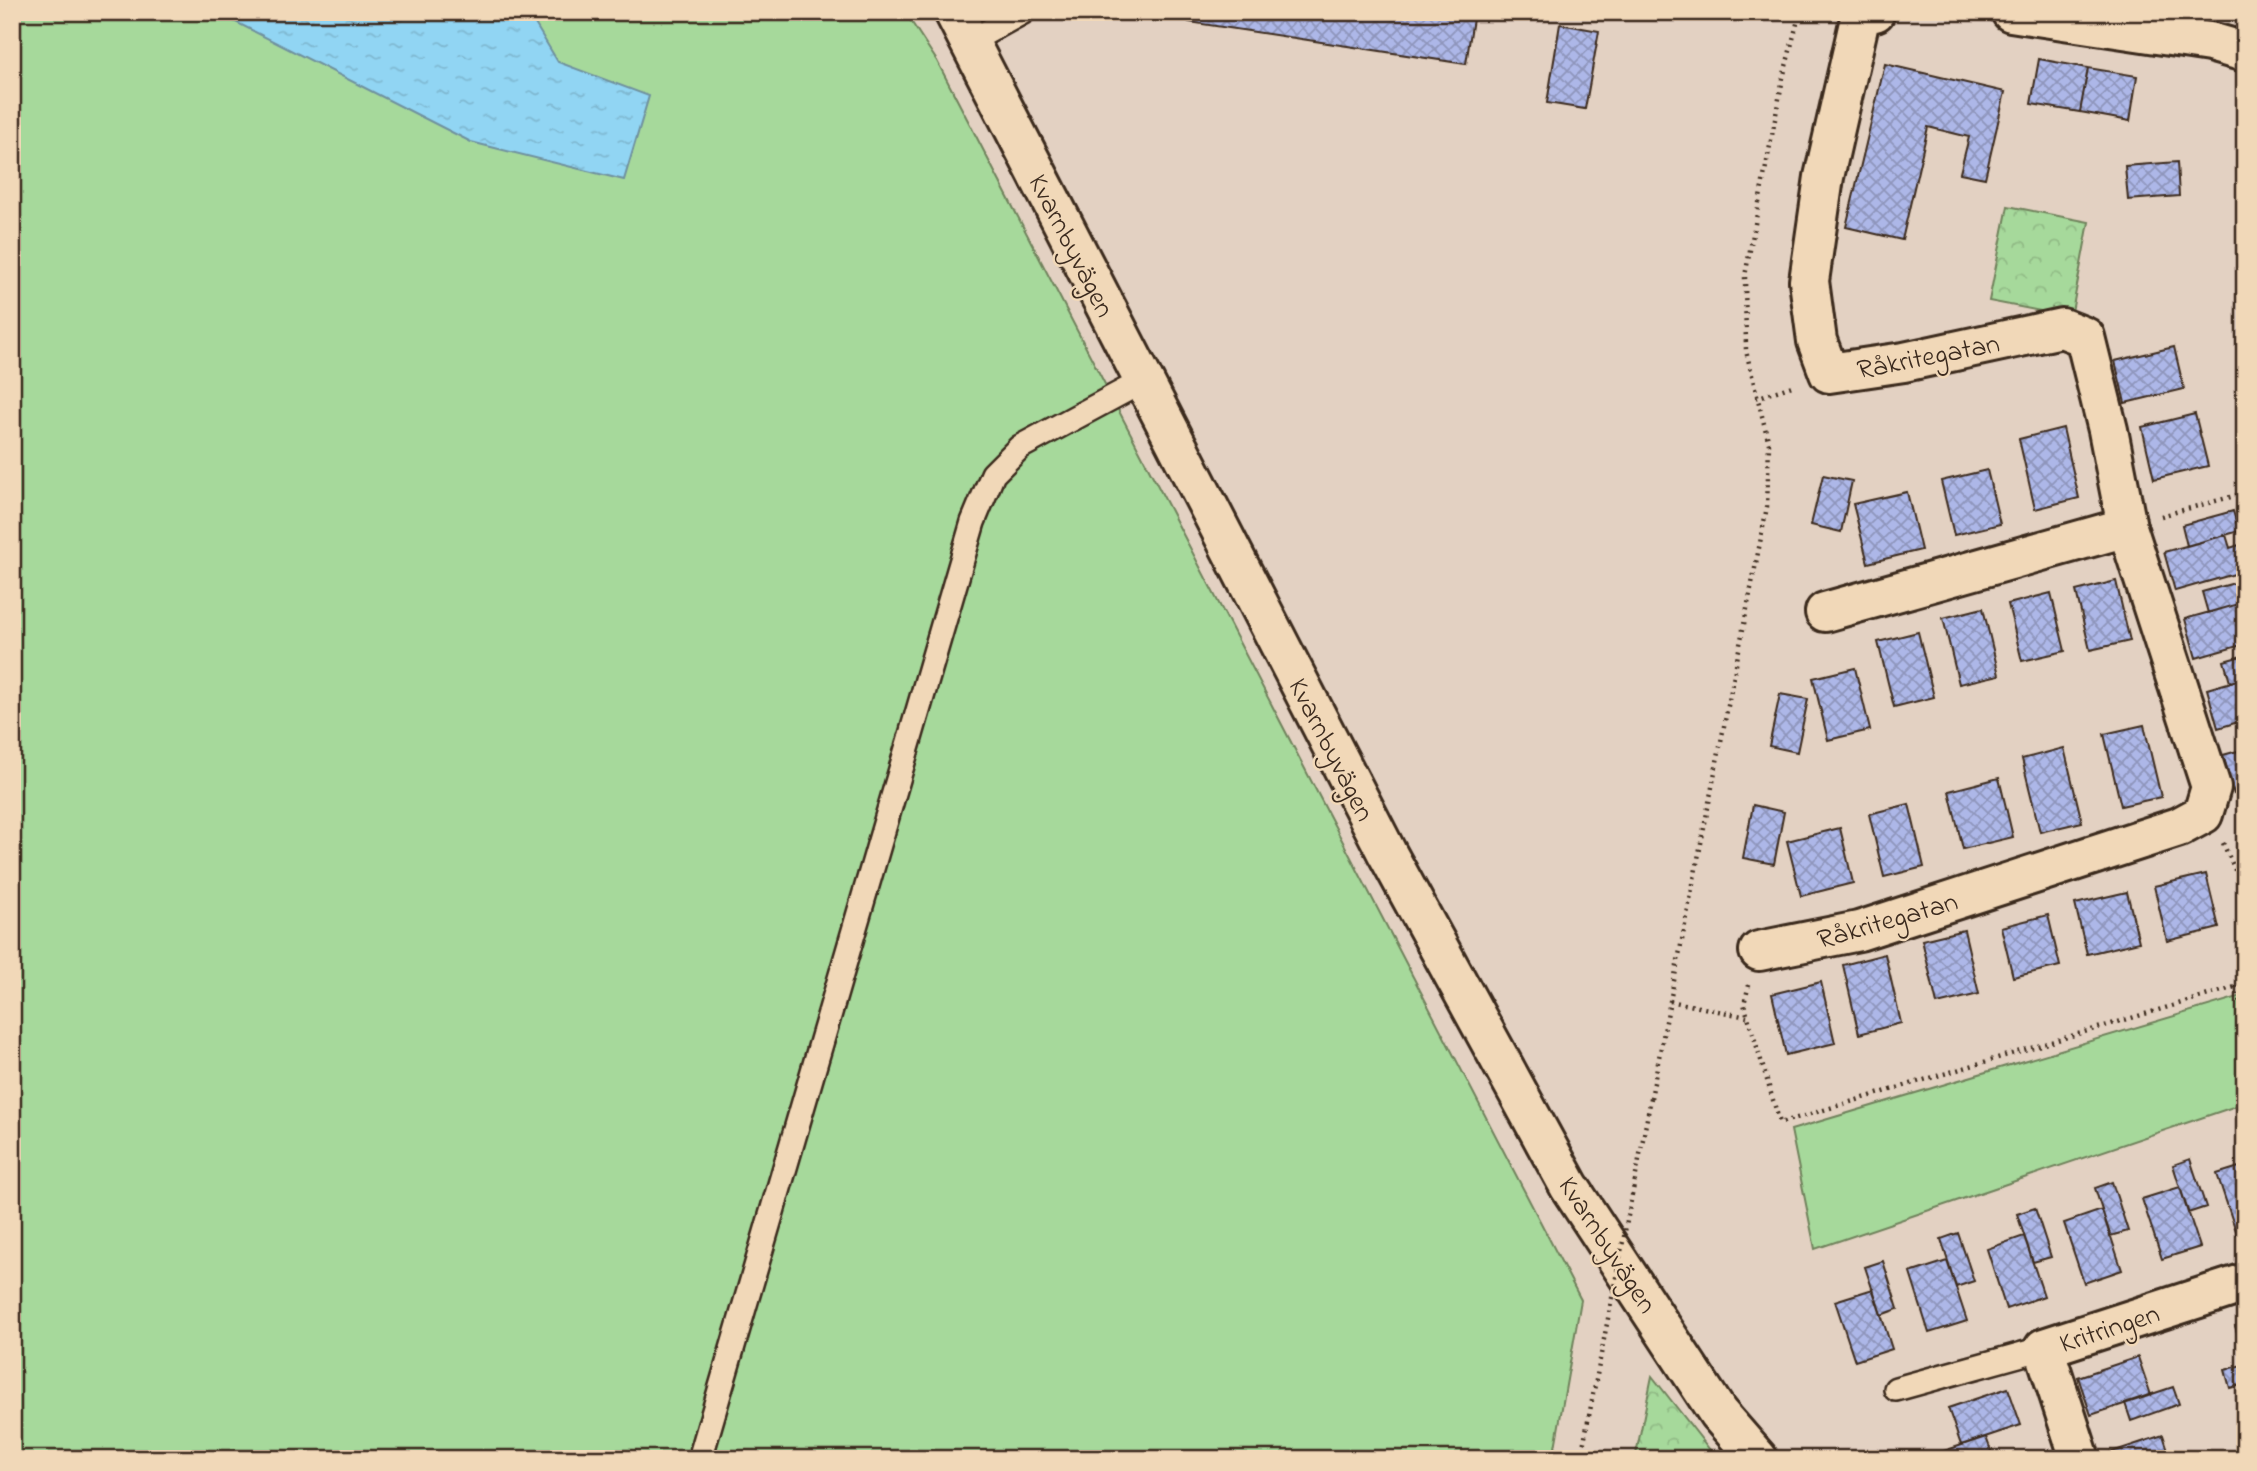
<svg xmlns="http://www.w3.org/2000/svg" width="2257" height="1471" font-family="'Indie Flower',sans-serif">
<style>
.green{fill:#a6d99b;stroke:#70825c;stroke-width:2}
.forest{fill:url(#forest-crowns);stroke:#70825c;stroke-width:2}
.water{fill:url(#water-ripples);stroke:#6f919e;stroke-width:2}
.building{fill:url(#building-cross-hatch);stroke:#3b2a1e;stroke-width:2}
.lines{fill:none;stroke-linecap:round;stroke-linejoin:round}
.service-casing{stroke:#3b2a1e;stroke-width:28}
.minor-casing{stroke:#3b2a1e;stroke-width:44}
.tertiary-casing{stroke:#3b2a1e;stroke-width:44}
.path{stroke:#3b2a1e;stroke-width:4.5;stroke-dasharray:2 5;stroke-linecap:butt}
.service{stroke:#f1d8b8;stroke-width:23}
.minor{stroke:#f1d8b8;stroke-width:38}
.tertiary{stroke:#f1d8b8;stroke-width:38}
.path-bridge{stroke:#3b2a1e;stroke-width:4.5;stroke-dasharray:2 5;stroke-linecap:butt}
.labels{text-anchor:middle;stroke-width:5;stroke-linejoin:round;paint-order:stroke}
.street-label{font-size:28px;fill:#3b2a1e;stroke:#f1d8b8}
</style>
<defs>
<pattern id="forest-crowns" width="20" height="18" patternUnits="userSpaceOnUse" patternTransform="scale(1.75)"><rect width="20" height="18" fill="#a6d99b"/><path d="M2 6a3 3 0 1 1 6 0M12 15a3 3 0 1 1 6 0" fill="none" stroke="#90ba85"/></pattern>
<pattern id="water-ripples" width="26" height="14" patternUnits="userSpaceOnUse" patternTransform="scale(1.75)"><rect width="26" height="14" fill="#91d5f3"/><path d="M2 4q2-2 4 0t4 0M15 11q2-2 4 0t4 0" fill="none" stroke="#7eb7d0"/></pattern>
<pattern id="building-cross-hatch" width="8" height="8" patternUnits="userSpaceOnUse" patternTransform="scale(1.75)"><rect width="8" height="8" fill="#adb7e8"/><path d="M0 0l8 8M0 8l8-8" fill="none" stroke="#8e95bb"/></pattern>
</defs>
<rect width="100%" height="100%" fill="#e3d1c2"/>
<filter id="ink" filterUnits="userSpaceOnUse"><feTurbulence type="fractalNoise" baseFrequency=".0143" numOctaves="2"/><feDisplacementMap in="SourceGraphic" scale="14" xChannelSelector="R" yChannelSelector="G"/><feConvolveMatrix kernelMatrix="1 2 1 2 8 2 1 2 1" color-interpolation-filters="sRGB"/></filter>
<g filter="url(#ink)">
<!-- green -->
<path class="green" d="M12 12H905L937 61 1581 1300 1553 1459H12Z
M2245 995V1103L1815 1249 1791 1130Z"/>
<!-- forest -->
<path class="forest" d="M2008 206 2089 222 2071 317 1989 301Z
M1652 1376 1717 1459H1635Z"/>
<!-- water -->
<path class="water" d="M216 12H528L558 62 649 96 624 180 471 142Z"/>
<!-- building -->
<path class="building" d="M1191 12H1474L1466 64 1189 22Z
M1560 24 1599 31 1585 109 1547 103Z
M2039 59 2088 68 2080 112 2031 104Z
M1885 64 2005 92 1985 178 1960 173 1969 137 1928 127 1902 240 1846 227Z
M2088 68 2137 76 2130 121 2080 112Z
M2177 162 2179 196 2128 200 2125 166Z
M2174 347 2184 389 2125 403 2115 361Z
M2195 414 2208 466 2154 479 2142 427Z
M2063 428 2079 498 2035 509 2019 439Z
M1987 470 2000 524 1954 535 1941 481Z
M1823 475 1852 481 1841 532 1811 525Z
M1907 492 1921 550 1868 563 1853 504Z
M2233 511 2239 531 2187 546 2182 525Z
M2226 535 2230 548 2239 545 2245 571 2175 591 2164 552Z
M2245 580V602L2208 613 2202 592Z
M2116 581 2130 641 2090 650 2076 591Z
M2051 593 2065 651 2022 661 2008 604Z
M2245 602V644L2196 658 2185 619Z
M1983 608 1999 675 1959 684 1943 618Z
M1918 632 1934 697 1894 707 1878 642Z
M2245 655V678L2230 682 2224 661Z
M1855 668 1870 730 1828 740 1813 678Z
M2245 678V720L2218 728 2207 689Z
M1780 694 1808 699 1797 752 1769 746Z
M2144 725 2161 797 2121 806 2104 734Z
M2064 748 2082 822 2040 832 2022 759Z
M2245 749V791L2234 794 2223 755Z
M1999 778 2013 837 1963 849 1949 791Z
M1909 804 1924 867 1884 877 1869 814Z
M1753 805 1784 812 1774 864 1743 858Z
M1840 828 1853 883 1801 896 1787 841Z
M2206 874 2219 928 2167 941 2154 886Z
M2127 892 2139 942 2087 954 2075 904Z
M2048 915 2060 966 2013 977 2001 927Z
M1964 930 1979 994 1937 1004 1922 940Z
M1885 954 1901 1023 1859 1034 1843 965Z
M1821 982 1835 1043 1786 1055 1772 994Z
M2190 1159 2206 1207 2188 1213 2173 1165Z
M2245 1165V1232L2237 1234 2217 1174Z
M2112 1182 2128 1231 2110 1236 2095 1188Z
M2180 1187 2200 1247 2162 1259 2142 1199Z
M2035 1208 2051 1257 2033 1262 2017 1214Z
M2102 1210 2122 1270 2084 1283 2064 1223Z
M1958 1233 1974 1281 1956 1287 1941 1239Z
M2024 1236 2044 1296 2006 1309 1987 1249Z
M1883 1261 1898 1309 1881 1315 1865 1267Z
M1947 1261 1967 1321 1929 1333 1910 1273Z
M1873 1289 1892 1349 1855 1361 1835 1301Z
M2245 1323V1357L2235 1326Z
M2138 1357 2151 1395 2091 1415 2078 1377Z
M2245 1364V1384L2230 1388 2225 1370Z
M2173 1387 2179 1404 2131 1421 2125 1403Z
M2008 1388 2021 1425 1961 1445 1948 1408Z
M2163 1435 2171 1459H2104L2103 1455Z
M1986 1437 1992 1454 1980 1459H1940L1938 1453Z"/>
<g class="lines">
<!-- service casing -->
<g class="service-casing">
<path id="service" d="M969 42 1023 12
M1896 1389 2044 1348
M700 1459 973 522 993 474 1020 447 1143 381"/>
</g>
<!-- minor casing -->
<g class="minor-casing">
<path id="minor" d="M2011 12 2210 42 2245 52
M1825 612 2127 527
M1759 951 1859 931 2179 827 2203 814 2211 787 2127 527 2108 430 2085 337 2062 328 1904 362 1829 373 1817 341 1809 281 1824 177 1861 14 1875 12
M2080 1459 2044 1348 2245 1283"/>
</g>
<!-- tertiary casing -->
<g class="tertiary-casing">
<path id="tertiary" d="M954 12 1387 853 1569 1186 1718 1413 1758 1459"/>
</g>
<!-- path -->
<path class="path" d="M1756 398 1795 385
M2161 516 2245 493
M2223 843 2245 893
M1749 985 1744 1004 1780 1123 2245 984
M2236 986 2245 1017
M1670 1001 1747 1017
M1651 1098 1767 507 1769 444 1746 351 1745 276 1783 78 1800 12
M1581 1459V1457"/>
<!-- service -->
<use href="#service" class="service"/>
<!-- minor -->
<use href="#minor" class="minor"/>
<!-- tertiary -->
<use href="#tertiary" class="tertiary"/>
<!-- path-bridge -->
<path class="path-bridge" d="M1581 1457 1651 1098"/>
</g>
</g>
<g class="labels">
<!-- street labels -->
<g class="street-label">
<text transform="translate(1073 245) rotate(63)" y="10">Kvarnbyvägen</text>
<text transform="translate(1928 355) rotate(-11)" y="10">Råkritegatan</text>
<text transform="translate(1333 749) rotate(63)" y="10">Kvarnbyvägen</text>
<text transform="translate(1887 919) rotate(-16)" y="10">Råkritegatan</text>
<text transform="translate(1609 1244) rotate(57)" y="10">Kvarnbyvägen</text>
<text transform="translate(2109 1327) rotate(-18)" y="10">Kritringen</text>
</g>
</g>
<!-- margin -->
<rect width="2257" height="1471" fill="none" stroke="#f1d8b8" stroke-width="42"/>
<rect x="21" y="21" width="2215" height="1429" fill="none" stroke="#3b2a1e" stroke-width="2.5" filter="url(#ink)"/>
</svg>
